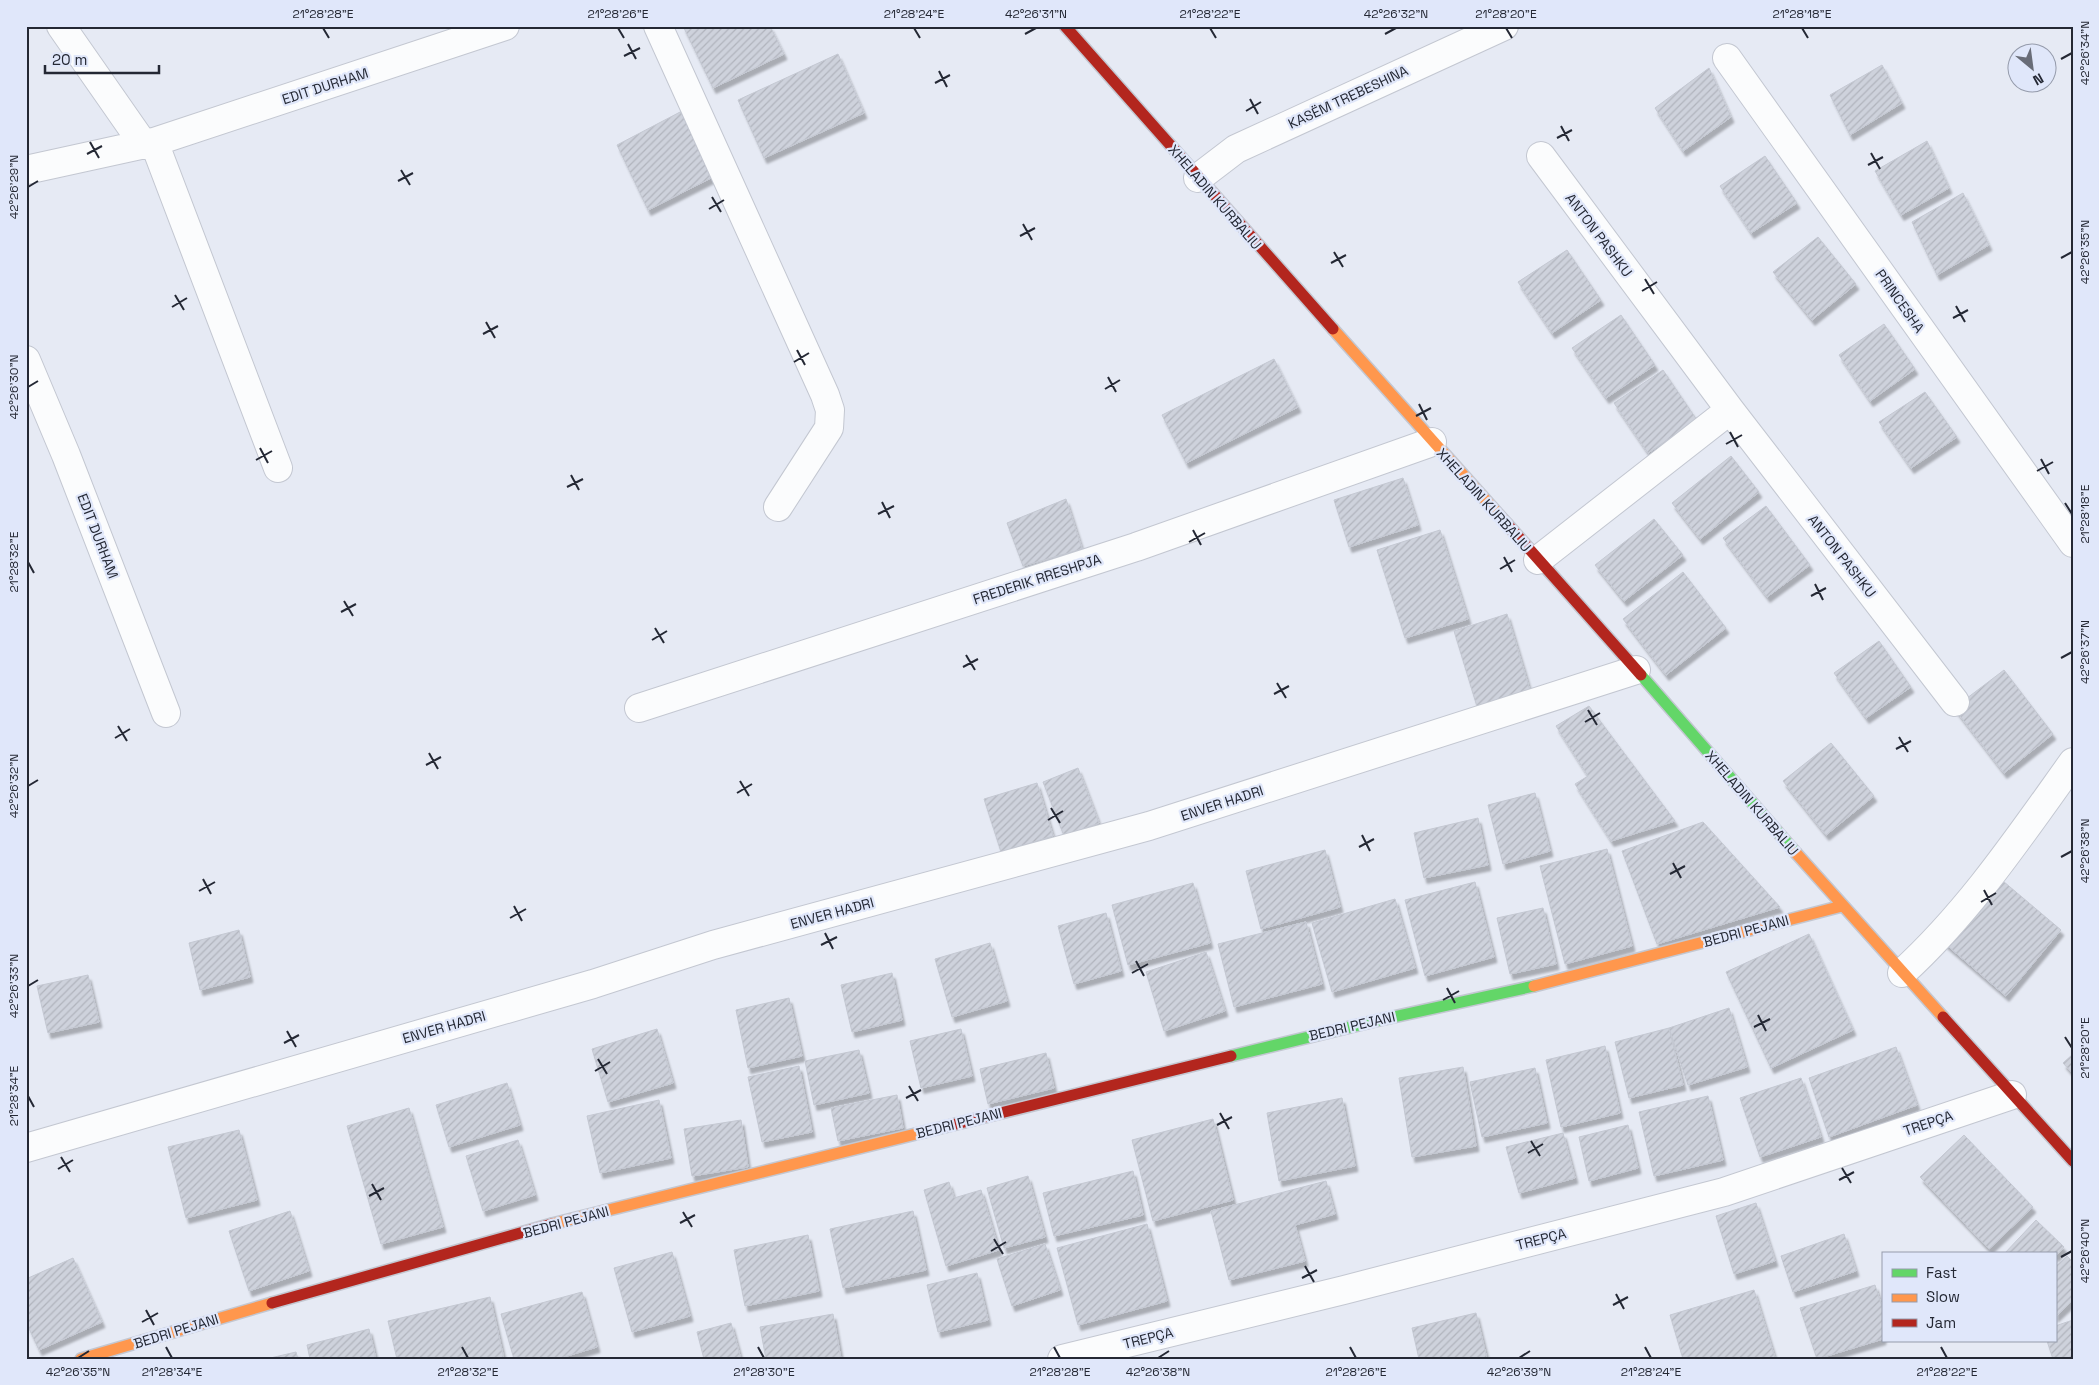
<svg xmlns="http://www.w3.org/2000/svg" width="2099" height="1385" font-family="'Space Grotesk',sans-serif">
<style>
.building{fill:url(#building-hatch);stroke:#c4c8d2;filter:url(#shadow)}
.lines{fill:none;stroke-linecap:round;stroke-linejoin:round}
.street-casing{stroke:#c3c7d1;stroke-width:30}
.fast-casing{stroke:#c3c7d1;stroke-width:14}
.slow-casing{stroke:#c3c7d1;stroke-width:14}
.jam-casing{stroke:#c3c7d1;stroke-width:14}
.street{stroke:#fbfcfd;stroke-width:28}
.fast{stroke:#63d668;stroke-width:11}
.slow{stroke:#ff974d;stroke-width:11}
.jam{stroke:#b3261e;stroke-width:11}
.ticks{fill:none;stroke:#242834;stroke-width:2}
.labels{text-anchor:middle;stroke-width:4.5;stroke-linejoin:round;paint-order:stroke}
.street-label{font-size:14px;fill:#242834;stroke:#e0e7fa}
.neatline{fill:none;stroke:#242834;stroke-width:2}
.ticks-label{font-size:12px;text-anchor:middle;fill:#242834}
</style>
<defs>
<pattern id="building-hatch" width="6" height="6" patternUnits="userSpaceOnUse" patternTransform="scale(1.25)"><rect width="6" height="6" fill="#ced2dc"/><path d="M-1 1l2-2M0 6l6-6M5 7l2-2" fill="none" stroke="#b1b4bd"/></pattern>
<filter id="shadow"><feDropShadow dx="3" dy="5.5" stdDeviation="1" flood-color="#0004"/></filter>
</defs>
<rect width="100%" height="100%" fill="#e6eaf4"/>
<!-- building -->
<path class="building" d="M683 26H770L784 54 713 88Z
M838 54 864 113 764 158 738 100Z
M1882 65 1902 103 1850 135 1830 95Z
M1709 68 1731 117 1683 151 1655 108Z
M682 111 713 177 648 210 617 145Z
M1927 141 1949 188 1901 215 1875 171Z
M1765 156 1797 203 1751 233 1720 186Z
M1963 193 1989 245 1937 275 1912 222Z
M1818 237 1856 284 1812 320 1773 272Z
M1567 250 1601 300 1552 333 1518 282Z
M1621 315 1655 365 1606 398 1572 348Z
M1884 324 1915 369 1870 401 1839 355Z
M1274 359 1298 407 1186 463 1162 415Z
M1663 370 1697 420 1648 453 1614 403Z
M1925 392 1957 437 1911 468 1879 422Z
M1731 456 1759 492 1700 539 1672 503Z
M1403 478 1418 525 1349 547 1334 500Z
M1066 499 1082 549 1023 566 1007 523Z
M1766 506 1810 565 1767 597 1723 538Z
M1654 519 1683 555 1624 601 1595 565Z
M1440 530 1468 619 1405 638 1377 550Z
M1683 572 1726 628 1666 675 1623 619Z
M1507 614 1531 694 1478 710 1454 631Z
M1879 641 1911 687 1866 718 1834 673Z
M2004 670 2053 734 2004 773 1954 708Z
M1589 706 1675 821 1611 841 1575 784 1588 776 1556 726Z
M1831 743 1874 796 1826 835 1783 781Z
M1078 768 1099 823 1064 836 1043 782Z
M1037 783 1053 836 1001 852 984 799Z
M1535 793 1550 851 1503 864 1488 805Z
M1478 818 1488 865 1424 878 1414 833Z
M1703 822 1780 907 1657 944 1622 851Z
M1607 849 1632 946 1565 964 1540 866Z
M1325 850 1340 907 1261 929 1246 871Z
M1997 876 2061 930 2006 996 1942 941Z
M1475 882 1494 957 1425 976 1405 900Z
M1193 883 1210 943 1128 965 1112 905Z
M1395 899 1415 968 1332 992 1312 923Z
M1543 908 1556 964 1510 974 1497 918Z
M1106 913 1121 971 1074 984 1058 926Z
M1306 922 1322 984 1234 1007 1218 944Z
M239 930 250 977 200 990 189 943Z
M1809 934 1853 1030 1771 1068 1726 972Z
M990 943 1007 1001 952 1017 935 959Z
M1206 952 1225 1011 1164 1031 1146 972Z
M892 973 902 1020 852 1032 841 985Z
M88 975 99 1022 48 1033 37 986Z
M789 998 802 1056 748 1068 736 1010Z
M1729 1008 1747 1067 1688 1085 1669 1028Z
M1669 1028 1683 1085 1629 1098 1615 1042Z
M657 1029 673 1083 608 1102 592 1049Z
M961 1029 972 1076 921 1088 910 1041Z
M1605 1046 1620 1113 1561 1127 1546 1060Z
M1896 1047 1917 1105 1829 1137 1809 1078Z
M859 1050 869 1093 814 1105 805 1061Z
M1046 1053 1054 1088 988 1104 980 1069Z
M2073 1054V1074L2063 1063Z
M799 1066 812 1132 762 1142 748 1077Z
M1463 1067 1476 1146 1412 1157 1399 1078Z
M1535 1068 1547 1123 1482 1137 1470 1082Z
M1801 1078 1821 1137 1760 1157 1740 1098Z
M507 1083 520 1125 449 1147 436 1105Z
M897 1095 903 1128 838 1141 831 1108Z
M1708 1096 1723 1160 1654 1176 1639 1112Z
M1342 1098 1355 1166 1279 1181 1267 1113Z
M659 1100 671 1158 600 1173 587 1116Z
M409 1108 443 1227 381 1244 347 1126Z
M1213 1119 1233 1200 1153 1221 1132 1140Z
M741 1120 748 1167 692 1176 684 1129Z
M1628 1125 1638 1168 1589 1181 1579 1137Z
M239 1130 257 1200 186 1218 168 1147Z
M1563 1133 1575 1178 1519 1193 1506 1147Z
M1964 1135 2033 1207 1989 1249 1920 1177Z
M518 1140 535 1195 483 1211 466 1156Z
M1133 1171 1143 1215 1054 1236 1043 1193Z
M1028 1176 1045 1237 1004 1248 987 1188Z
M1326 1181 1335 1214 1295 1225 1305 1261 1229 1280 1211 1211Z
M949 1182 954 1198 981 1190 999 1250 946 1266 924 1190Z
M1756 1203 1775 1261 1734 1274 1716 1216Z
M290 1211 309 1271 249 1291 229 1231Z
M913 1211 926 1270 843 1288 830 1229Z
M2036 1220 2064 1247 2055 1257V1254H2004Z
M1147 1224 1167 1301 1078 1325 1057 1248Z
M1844 1234 1856 1271 1793 1292 1781 1256Z
M808 1235 819 1291 745 1306 734 1250Z
M1045 1244 1060 1290 1012 1306 997 1259Z
M672 1252 690 1316 632 1332 614 1268Z
M2067 1256 2073 1262V1300L2055 1317V1267Z
M73 1258 102 1322 39 1350 26 1322V1279Z
M977 1273 988 1320 938 1332 927 1285Z
M1875 1285 1883 1310V1339L1817 1359 1800 1308Z
M1754 1290 1775 1358 1683 1359 1670 1315Z
M582 1292 597 1347 557 1359H514L501 1314Z
M490 1297 504 1359H397L388 1321Z
M1476 1313 1487 1359H1419L1412 1328Z
M833 1314 841 1359H766L760 1327Z
M2073 1320V1359H2053L2047 1341H2055V1326Z
M731 1323 741 1359H704L697 1332Z
M369 1329 376 1359H310L307 1345Z
M296 1352 298 1359H266Z"/>
<g class="lines">
<!-- street casing -->
<g class="street-casing">
<path id="street" d="M61 26 144 145
M658 26 825 395 830 410 829 428 778 507
M1727 58 2073 543
M154 142 278 468
M1541 156 1730 410 1955 702
M26 170 154 142 505 26
M1198 178 1236 149 1504 26
M26 360 66 455 166 713
M1538 560 1730 410
M639 708 1136 547 1432 442
M1902 973C1969 912 2020 836 2073 762
M26 1148 593 984 713 945 1149 826 1636 670
M1062 1359 1344 1290 1724 1192 2012 1095"/>
</g>
<!-- fast casing -->
<g class="fast-casing">
<path id="fast" d="M1641 675 1796 853
M1231 1056 1375 1021 1534 986"/>
</g>
<!-- slow casing -->
<g class="slow-casing">
<path id="slow" d="M1333 329 1507 524
M1796 853 1943 1017
M1534 986 1842 906
M552 1224 944 1127
M81 1359 272 1303"/>
</g>
<!-- jam casing -->
<g class="jam-casing">
<path id="jam" d="M1065 26 1333 329
M1507 524 1641 675
M1943 1017 2073 1161
M944 1127 1231 1056
M272 1303 552 1224"/>
</g>
<!-- street -->
<use href="#street" class="street"/>
<!-- fast -->
<use href="#fast" class="fast"/>
<!-- slow -->
<use href="#slow" class="slow"/>
<!-- jam -->
<use href="#jam" class="jam"/>
</g>
<!-- ticks -->
<path class="ticks" d="M323 28 329 38M618 28 624 38M914 28 920 38M1210 28 1216 38M1506 28 1512 38M1802 28 1808 38M1025 34 1036 28M1385 34 1396 28M628 44 636 59M624 56 640 48M2061 59 2072 53M939 71 947 87M935 83 950 75M1250 99 1258 114M1246 111 1261 102M1561 126 1569 141M1557 138 1572 130M90 142 99 158M1871 153 1880 169M87 154 102 146M1868 165 1883 157M401 170 410 185M398 181 413 173M28 187 38 181M712 197 721 212M709 209 724 200M1023 224 1032 240M1020 236 1035 228M1334 252 1343 267M2061 258 2072 252M1331 263 1346 255M1645 279 1654 294M1642 291 1657 282M175 295 184 310M1956 306 1965 322M172 307 187 298M1953 318 1968 310M486 322 495 338M483 334 498 326M797 350 805 365M794 362 809 353M1108 377 1116 392M28 387 38 381M1105 389 1120 380M1419 404 1427 420M1416 416 1431 408M1730 432 1738 447M1726 444 1742 435M260 448 268 463M2041 459 2049 474M256 460 272 451M2037 471 2053 462M571 475 579 490M567 487 583 479M882 502 890 518M2065 503 2072 514M878 514 894 506M1193 530 1201 545M1189 542 1205 533M1504 557 1512 572M28 562 34 573M1500 569 1515 560M1815 584 1823 600M1811 596 1826 588M344 601 353 616M341 612 356 604M655 628 664 643M652 640 667 631M966 655 975 670M2061 658 2072 652M963 667 978 659M1277 683 1286 698M1274 694 1289 686M1588 710 1597 725M1585 722 1600 713M118 726 127 741M1899 737 1908 752M115 738 130 729M1896 749 1911 741M429 753 438 769M426 765 441 757M740 781 749 796M28 786 38 780M737 793 752 784M1051 808 1060 823M1048 820 1063 811M1362 835 1370 851M1359 847 1374 839M2061 857 2072 851M1673 863 1681 878M1670 874 1685 866M203 879 211 894M1984 890 1992 905M199 891 215 882M1981 902 1996 893M514 906 522 921M510 918 526 909M825 933 833 949M821 945 837 937M1136 961 1144 976M1132 973 1148 964M28 986 38 980M1447 988 1455 1003M1443 1000 1459 991M1758 1015 1766 1031M1754 1027 1770 1019M287 1031 296 1047M2065 1037 2072 1048M284 1043 299 1035M598 1059 607 1074M595 1071 610 1062M909 1086 918 1101M28 1096 34 1107M906 1098 921 1090M1220 1113 1229 1129M1217 1125 1232 1117M1531 1141 1540 1156M1528 1153 1543 1144M61 1157 70 1172M1842 1168 1851 1183M58 1169 73 1160M1839 1180 1854 1172M372 1184 381 1200M369 1196 384 1188M683 1212 692 1227M680 1223 695 1215M994 1239 1003 1254M991 1251 1006 1242M2061 1257 2072 1251M1305 1266 1314 1282M1302 1278 1317 1270M1616 1294 1624 1309M1613 1305 1628 1297M146 1310 154 1325M142 1322 158 1313M166 1347 172 1358M462 1347 468 1358M758 1347 764 1358M1054 1347 1060 1358M1350 1347 1356 1358M1645 1347 1651 1358M1941 1347 1947 1358M78 1358 89 1351M1158 1358 1169 1351M1519 1358 1530 1351"/>
<g class="labels">
<!-- street labels -->
<g class="street-label">
<text transform="translate(325 86) rotate(-18)" y="5">EDIT DURHAM</text>
<text transform="translate(1348 97) rotate(-25)" y="5">KASËM TREBESHINA</text>
<text transform="translate(1215 197) rotate(49)" y="5">XHELADIN KURBALIU</text>
<text transform="translate(1599 235) rotate(53)" y="5">ANTON PASHKU</text>
<text transform="translate(1900 301) rotate(55)" y="5">PRINCESHA</text>
<text transform="translate(1484 500) rotate(48)" y="5">XHELADIN KURBALIU</text>
<text transform="translate(98 536) rotate(69)" y="5">EDIT DURHAM</text>
<text transform="translate(1842 556) rotate(52)" y="5">ANTON PASHKU</text>
<text transform="translate(1037 579) rotate(-18)" y="5">FREDERIK RRESHPJA</text>
<text transform="translate(1222 803) rotate(-18)" y="5">ENVER HADRI</text>
<text transform="translate(1752 803) rotate(49)" y="5">XHELADIN KURBALIU</text>
<text transform="translate(832 913) rotate(-15)" y="5">ENVER HADRI</text>
<text transform="translate(1746 931) rotate(-15)" y="5">BEDRI PEJANI</text>
<text transform="translate(1352 1026) rotate(-13)" y="5">BEDRI PEJANI</text>
<text transform="translate(444 1027) rotate(-16)" y="5">ENVER HADRI</text>
<text transform="translate(959 1123) rotate(-14)" y="5">BEDRI PEJANI</text>
<text transform="translate(1928 1123) rotate(-19)" y="5">TREPÇA</text>
<text transform="translate(566 1222) rotate(-15)" y="5">BEDRI PEJANI</text>
<text transform="translate(1541 1239) rotate(-14)" y="5">TREPÇA</text>
<text transform="translate(176 1331) rotate(-17)" y="5">BEDRI PEJANI</text>
<text transform="translate(1148 1338) rotate(-14)" y="5">TREPÇA</text>
</g>
</g>
<!-- border -->
<rect width="2099" height="1385" fill="none" stroke="#e0e7fa" stroke-width="55"/>
<!-- legend -->
<rect x="1882" y="1252" width="175" height="90" fill="#e0e7fa" stroke="#959bab"/>
<rect x="1892" y="1269" width="25" height="8" fill="#63d668" stroke="#959bab"/>
<text x="1926" y="1278" font-size="15" fill="#242834">Fast</text>
<rect x="1892" y="1294" width="25" height="8" fill="#ff974d" stroke="#959bab"/>
<text x="1926" y="1302" font-size="15" fill="#242834">Slow</text>
<rect x="1892" y="1319" width="25" height="8" fill="#b3261e" stroke="#959bab"/>
<text x="1926" y="1328" font-size="15" fill="#242834">Jam</text>
<!-- north arrow -->
<g transform="translate(2032 68) rotate(151)"><circle r="24" fill="#e0e7fa" stroke="#959bab"/>
<path d="M0-4L9 19L0 12L-9 19Z" fill="#686c77"/>
<text y="-8" font-size="14" font-weight="bold" text-anchor="middle" fill="#242834">N</text>
</g>
<!-- scale -->
<path d="M45 65v8h114v-8" fill="none" stroke="#242834" stroke-width="2.5"/>
<text x="52" y="65" font-size="15" fill="#242834" stroke="#e0e7fa" stroke-width="4" paint-order="stroke">20 m</text>
<rect x="28" y="28" width="2044" height="1330" class="neatline"/>
<g class="ticks-label">
<text x="323" y="18">21°28'28"E</text>
<text x="618" y="18">21°28'26"E</text>
<text x="914" y="18">21°28'24"E</text>
<text x="1036" y="18">42°26'31"N</text>
<text x="1210" y="18">21°28'22"E</text>
<text x="1396" y="18">42°26'32"N</text>
<text x="1506" y="18">21°28'20"E</text>
<text x="1802" y="18">21°28'18"E</text>
<text transform="translate(2085 53) rotate(-90)" y="4">42°26'34"N</text>
<text transform="translate(14 187) rotate(-90)" y="4">42°26'29"N</text>
<text transform="translate(2085 252) rotate(-90)" y="4">42°26'35"N</text>
<text transform="translate(14 387) rotate(-90)" y="4">42°26'30"N</text>
<text transform="translate(2085 514) rotate(-90)" y="4">21°28'18"E</text>
<text transform="translate(14 562) rotate(-90)" y="4">21°28'32"E</text>
<text transform="translate(2085 652) rotate(-90)" y="4">42°26'37"N</text>
<text transform="translate(14 786) rotate(-90)" y="4">42°26'32"N</text>
<text transform="translate(2085 851) rotate(-90)" y="4">42°26'38"N</text>
<text transform="translate(14 986) rotate(-90)" y="4">42°26'33"N</text>
<text transform="translate(2085 1048) rotate(-90)" y="4">21°28'20"E</text>
<text transform="translate(14 1096) rotate(-90)" y="4">21°28'34"E</text>
<text transform="translate(2085 1251) rotate(-90)" y="4">42°26'40"N</text>
<text x="78" y="1376">42°26'35"N</text>
<text x="172" y="1376">21°28'34"E</text>
<text x="468" y="1376">21°28'32"E</text>
<text x="764" y="1376">21°28'30"E</text>
<text x="1060" y="1376">21°28'28"E</text>
<text x="1158" y="1376">42°26'38"N</text>
<text x="1356" y="1376">21°28'26"E</text>
<text x="1519" y="1376">42°26'39"N</text>
<text x="1651" y="1376">21°28'24"E</text>
<text x="1947" y="1376">21°28'22"E</text>
</g>
</svg>
